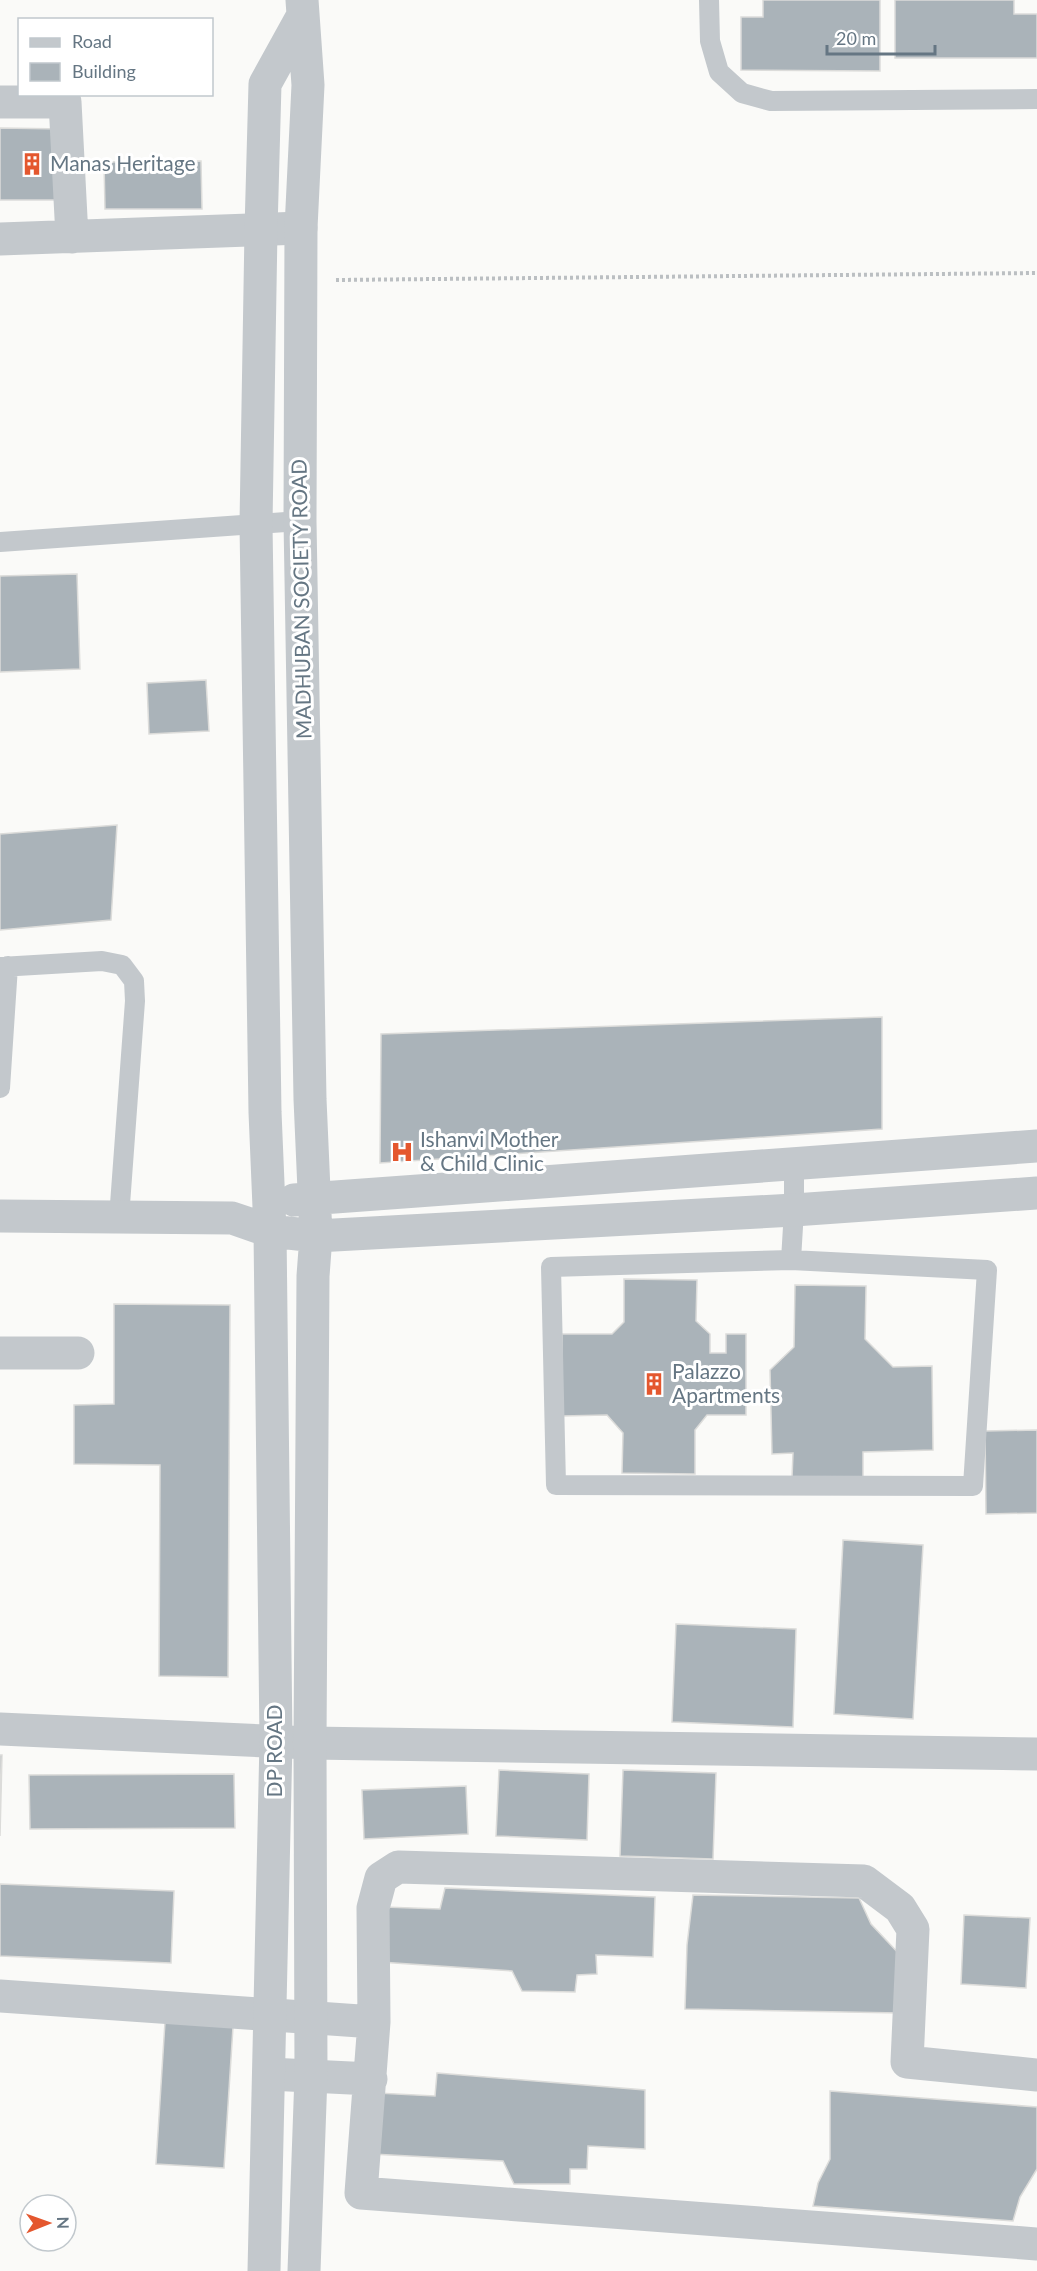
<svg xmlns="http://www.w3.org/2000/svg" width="1037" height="2271" font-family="Lato,sans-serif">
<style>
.building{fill:#aab3b9;stroke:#dcdcda;stroke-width:1.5}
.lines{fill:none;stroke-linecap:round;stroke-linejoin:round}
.path{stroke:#bbbfc2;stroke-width:4;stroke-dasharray:3 3;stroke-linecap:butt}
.service{stroke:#c3c8cc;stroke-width:20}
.minor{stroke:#c3c8cc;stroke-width:33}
.tertiary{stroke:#c3c8cc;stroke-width:33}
.labels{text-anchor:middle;stroke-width:6;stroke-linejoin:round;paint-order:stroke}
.poi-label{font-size:21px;fill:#657683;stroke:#fff;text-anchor:start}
.street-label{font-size:21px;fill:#657683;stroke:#fff}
</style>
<rect width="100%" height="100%" fill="#fafaf8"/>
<!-- building -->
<path class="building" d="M763 0H880V71L741 70V17H763Z
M895 0H1014V14H1037V58H895Z
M0 128 64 129 63 200H0Z
M201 161 202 209H105L104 162Z
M77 574 80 669 0 672V576Z
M206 680 209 731 149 734 147 683Z
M117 825 111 920 0 930V834Z
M882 1017V1129L380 1163 381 1034Z
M624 1279 697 1280 696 1321 710 1334V1353H726V1334H746V1415H707L695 1430V1474L622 1473 623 1433 607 1415 562 1416V1334H612L624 1322Z
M795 1285 866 1286 865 1339 893 1367 932 1366 933 1450 863 1452V1479L792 1478 793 1453 772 1454 770 1370 794 1347Z
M114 1304 230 1305 228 1677 159 1676 160 1465 74 1464V1405L114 1404Z
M1037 1430V1513L986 1514 985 1431Z
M843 1540 923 1545 913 1719 834 1714Z
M676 1624 796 1629 793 1727 672 1722Z
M0 1755H2L0 1836Z
M499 1770 589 1774 587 1840 496 1836Z
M623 1770 716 1773 713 1859 620 1856Z
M234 1774 235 1828 30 1829 29 1775Z
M466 1786 468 1834 364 1839 362 1790Z
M0 1884 174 1891 171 1963 0 1956Z
M445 1888 655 1897 653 1957 596 1955 597 1974 577 1975 575 1992 522 1991 512 1971 380 1962 384 1907 440 1909Z
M693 1895 859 1898 871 1924 903 1958 900 2013 685 2009 687 1945Z
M964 1915 1030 1918 1026 1988 961 1984Z
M165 2022 233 2027 224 2168 156 2164Z
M437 2073 645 2090V2149L588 2146 587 2169H570V2184H514L503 2161 372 2154 377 2093 435 2096Z
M830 2091 1037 2107V2169L1020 2197 1013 2221 813 2206 818 2183 830 2159Z"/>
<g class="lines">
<!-- path -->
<path class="path" d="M336 280 1037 273"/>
<!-- service -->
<path class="service" d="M709 0 710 41 719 72 742 93 771 101 1037 99
M0 542 300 521
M0 967 102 961 122 965 134 981 135 1001 119 1218
M0 1088 8 966
M791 1260 551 1267 556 1485 973 1486 987 1270 791 1260 794 1210V1163"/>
<!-- minor -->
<path class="minor" d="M0 102H65L72 237
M0 239 301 228
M0 1353H78
M0 1729 310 1743 1037 1754
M0 1996 374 2022 361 2193 1037 2244
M374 2022 373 1908 381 1878 398 1867 864 1881 900 1908 913 1929 907 2062 1037 2075
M269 2074 371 2079"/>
<!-- tertiary -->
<path class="tertiary" d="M302 0 308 85 301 228 300 521 310 1099 316 1236 313 1276 310 1743 311 2075 304 2271
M294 1200 1037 1146
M0 1216 232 1218 270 1231 316 1236 794 1210 1037 1193
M264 2271 276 1741 270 1231 265 1112 256 524 261 230 265 84 302 17"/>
</g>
<!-- icons -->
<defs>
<g id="building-bare" transform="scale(1.8)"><path d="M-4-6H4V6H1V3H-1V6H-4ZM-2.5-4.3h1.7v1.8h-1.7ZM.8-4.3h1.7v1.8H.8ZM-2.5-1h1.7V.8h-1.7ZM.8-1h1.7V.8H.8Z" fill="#e4572e" stroke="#fff" stroke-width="2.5" paint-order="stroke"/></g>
<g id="hospital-bare" transform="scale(1.8)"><path d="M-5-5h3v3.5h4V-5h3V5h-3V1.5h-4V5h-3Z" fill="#e4572e" stroke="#fff" stroke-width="2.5" paint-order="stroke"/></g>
</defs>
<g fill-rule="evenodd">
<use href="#building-bare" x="32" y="164"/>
<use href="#hospital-bare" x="402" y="1152"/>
<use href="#building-bare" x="654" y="1384"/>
</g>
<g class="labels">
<!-- poi labels -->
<g class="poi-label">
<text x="50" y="171">Manas Heritage</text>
<text x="420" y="1147">Ishanvi Mother<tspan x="420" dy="24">&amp; Child Clinic</tspan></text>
<text x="672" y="1379">Palazzo<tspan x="672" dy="24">Apartments</tspan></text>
</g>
<!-- street labels -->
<g class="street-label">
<text transform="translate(302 599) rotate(-91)" y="7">MADHUBAN SOCIETY ROAD</text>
<text transform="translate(275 1751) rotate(-90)" y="7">DP ROAD</text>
</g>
</g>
<!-- legend -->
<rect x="18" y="18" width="195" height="78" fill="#ffffff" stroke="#c1c8cd" stroke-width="1.5"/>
<rect x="30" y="38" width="30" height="9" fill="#c3c8cc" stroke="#c1c8cd" stroke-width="1.5"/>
<text x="72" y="48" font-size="18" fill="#657683">Road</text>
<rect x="30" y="63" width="30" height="18" fill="#aab3b9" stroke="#c1c8cd" stroke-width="1.5"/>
<text x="72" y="78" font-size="18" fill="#657683">Building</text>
<!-- north arrow -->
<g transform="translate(48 2223) rotate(89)"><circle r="28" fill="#ffffff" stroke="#c1c8cd" stroke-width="1.5"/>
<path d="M0-4.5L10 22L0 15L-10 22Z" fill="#e4572e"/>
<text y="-9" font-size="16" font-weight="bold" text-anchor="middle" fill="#657683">N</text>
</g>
<!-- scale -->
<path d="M827 45v9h108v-9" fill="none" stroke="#657683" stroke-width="3"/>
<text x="836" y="45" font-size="18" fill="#657683" stroke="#ffffff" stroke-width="4.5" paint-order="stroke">20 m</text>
</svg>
